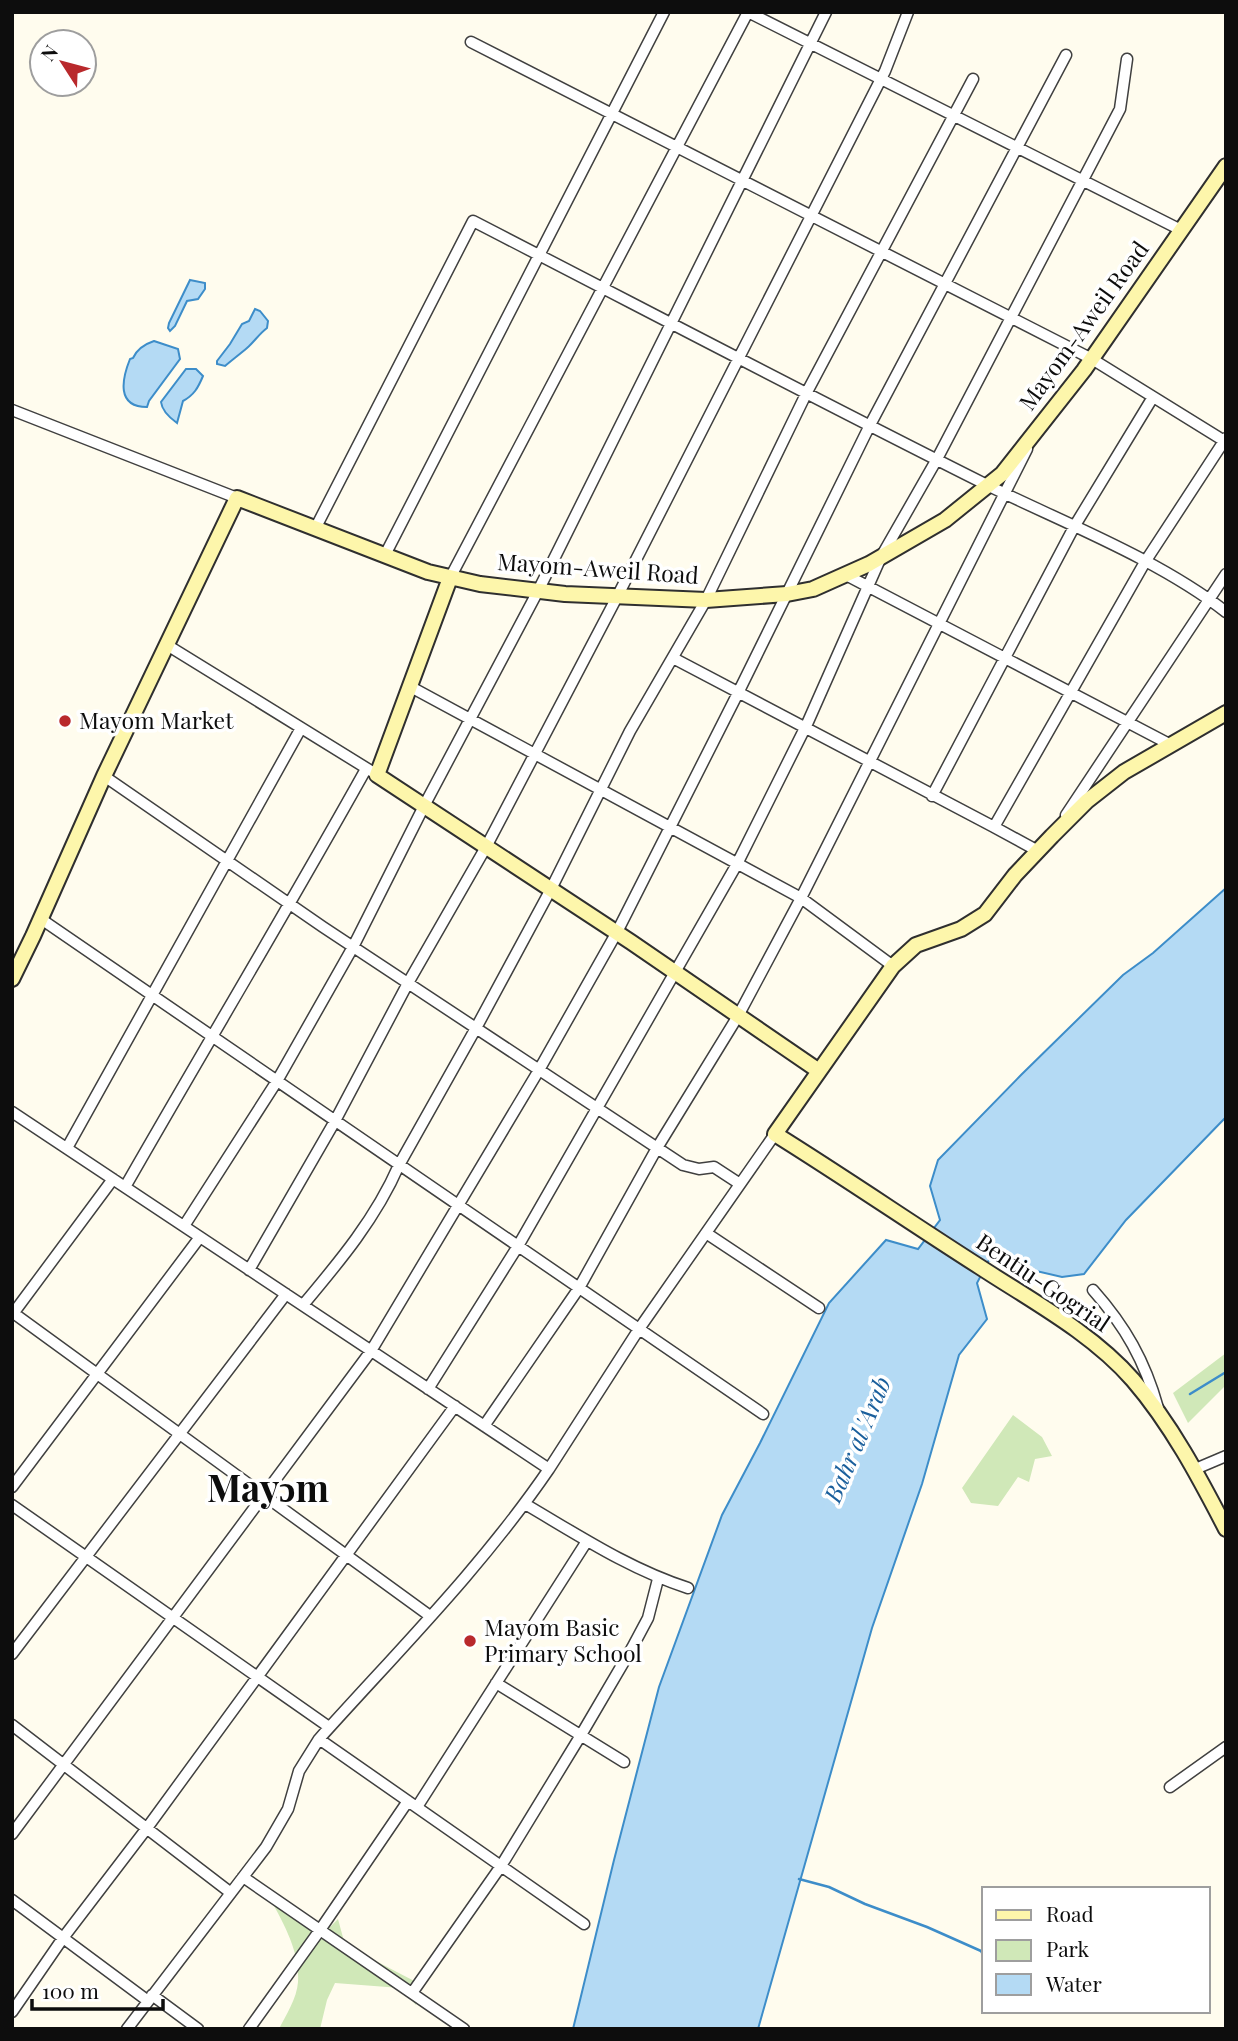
<svg xmlns="http://www.w3.org/2000/svg" width="1238" height="2041" font-family="'Playfair Display',serif">
<style>
.green{fill:#d0e8b8}
.water{fill:#b4daf4;stroke:#3d8dc9;stroke-width:2}
.lines{fill:none;stroke-linecap:round;stroke-linejoin:round}
.stream{stroke:#3d8dc9;stroke-width:2.5}
.street-casing{stroke:#404040;stroke-width:13}
.secondary-casing{stroke:#2f2f2f;stroke-width:18}
.street{stroke:#fff;stroke-width:10}
.secondary{stroke:#fdf6ab;stroke-width:14}
.poi-dot{fill:#b9292c;stroke:#fff;stroke-width:2.5}
.labels{text-anchor:middle;stroke-width:7;stroke-linejoin:round;paint-order:stroke}
.street-label{font-size:23px;fill:#0d0d0d;stroke:#fff}
.poi-label{font-size:23px;fill:#0d0d0d;stroke:#fff;text-anchor:start}
.water-label{font-size:24px;font-style:italic;fill:#1a5f9c;stroke:#fff}
.town-label{font-size:37px;font-weight:bold;fill:#0d0d0d;stroke:#fff}
</style>
<rect width="100%" height="100%" fill="#fffcee"/>
<!-- green -->
<path class="green" d="M1226 1353V1385L1188 1423 1173 1393Z
M1013 1415 1042 1437 1052 1456 1035 1459 1029 1482 1018 1477 998 1506 971 1503 962 1488Z
M268 1894 325 1932 338 1919 345 1945 420 1984 416 2005 400 1988 335 1983 327 2000 320 2029H279C286 2015 297 1998 298 1982 300 1949 282 1922 268 1894Z"/>
<!-- water -->
<path class="water" d="M190 280 205 283V289L198 299 187 301 175 326 170 331 168 328 169 323Z
M255 309 260 311 268 321 267 328C259 334 254 342 247 348 240 354 232 360 225 366L217 364V361L230 344 242 324 249 321Z
M154 341 178 349 180 359 149 401 147 407C116 407 122 379 130 359L133 358C137 349 145 344 154 341Z
M186 369H196L203 376C198 388 194 395 183 401L177 423C170 418 162 411 161 402Z
M1226 888V1117L1126 1220 1084 1274 1062 1277 989 1260 977 1283 987 1319 959 1355 922 1484 872 1628 758 2029H573L614 1860 659 1687 722 1515 760 1443 829 1303 886 1240 918 1249 940 1220 930 1186 938 1160 1021 1075 1123 975 1153 953Z"/>
<g class="lines">
<!-- stream -->
<path class="stream" d="M1190 1394 1226 1372
M799 1879 829 1887 865 1904 927 1927 981 1951 984 1956"/>
<!-- street casing -->
<g class="street-casing">
<path id="street" d="M748 12 1181 230
M471 42 1092 359 1226 442
M12 410 237 498
M315 529 473 221C644 309 815 399 987 485 1064 523 1158 559 1226 612
M385 555 664 12
M846 575 1171 745
M450 578 748 12
M167 645 371 771
M673 658 994 827 1145 562 1226 438
M409 686 801 898 893 966
M104 776 323 927 683 1165 699 1169 714 1167 740 1184
M932 796 1074 527 1153 397
M1066 815 1226 574
M994 827 1038 851
M41 919 763 1414
M12 1112 549 1469 639 1329 775 1134
M67 1148 301 728
M125 1187C205 1047 288 909 366 769
M184 1226 277 1081 353 947 424 806 538 591 826 12
M706 1233 819 1308
M249 1270 335 1121 408 983 486 847 617 597 885 71 908 12
M1093 1290C1125 1326 1145 1361 1158 1408
M303 1305C340 1261 376 1218 399 1165L476 1028 551 889 630 731 706 600 807 392 973 79
M12 1312 430 1616
M12 1315 113 1179
M428 1389 518 1246 737 864 807 724 881 557 937 459 1120 109 1127 59
M484 1426 579 1288 657 1148 738 1016 801 898 1027 449
M1193 1470 1226 1456
M12 1487 200 1237
M525 1504C578 1535 629 1569 688 1588
M12 1505 329 1727
M12 1654 286 1294
M496 1683 624 1762
M12 1725 231 1893
M319 1739 584 1924
M1170 1787 1226 1747
M417 1807 587 1541
M12 1834 371 1351 539 1070 617 932 738 693 870 425 1066 55
M243 1877 464 2029
M12 1900 148 2001
M412 1993 501 1866 581 1735 632 1648 648 1618 658 1579
M152 1995 198 2029
M12 2012 63 1938 147 1828 455 1406
M127 2029 266 1847 288 1809 299 1771 319 1739C398 1651 482 1567 549 1469
M249 2029 320 1930 408 1801"/>
</g>
<!-- secondary casing -->
<g class="secondary-casing">
<path id="secondary" d="M450 578 377 775 631 942 819 1071
M1226 713 1124 772 1087 801 1052 836 1015 875 985 914 961 929 916 945 893 966 775 1134C844 1177 911 1223 980 1267 1032 1301 1092 1333 1133 1380 1171 1424 1199 1477 1226 1529
M12 979 33 936 104 776 237 498 428 572 480 584 565 594 706 600 787 594 813 589 869 564 945 520 1002 474 1084 370 1226 166"/>
</g>
<!-- street -->
<use href="#street" class="street"/>
<!-- secondary -->
<use href="#secondary" class="secondary"/>
</g>
<!-- markers -->
<g class="poi-dot">
<circle cx="65" cy="721" r="7"/>
<circle cx="470" cy="1641" r="7"/>
</g>
<g class="labels">
<!-- street labels -->
<g class="street-label">
<text transform="translate(1084 326) rotate(-54)" y="8">Mayom-Aweil Road</text>
<text transform="translate(598 569) rotate(4)" y="8">Mayom-Aweil Road</text>
<text transform="translate(1043 1283) rotate(34)" y="8">Bentiu-Gogrial</text>
</g>
<!-- poi labels -->
<g class="poi-label">
<text x="79" y="729">Mayom Market</text>
<text x="484" y="1636">Mayom Basic<tspan x="484" dy="26">Primary School</tspan></text>
</g>
<!-- water labels -->
<g class="water-label">
<text transform="translate(858 1440) rotate(-67)" y="8">Bahr al 'Arab</text>
</g>
<!-- town labels -->
<g class="town-label">
<text x="268" y="1502">Mayɔm</text>
</g>
</g>
<!-- border -->
<rect width="1238" height="2041" fill="none" stroke="#0d0d0d" stroke-width="28"/>
<!-- legend -->
<rect x="982" y="1887" width="228" height="126" fill="#ffffff" stroke="#9e9e9e" stroke-width="2"/>
<rect x="996" y="1910" width="35" height="10" fill="#fdf6ab" stroke="#9e9e9e" stroke-width="2"/>
<text x="1046" y="1922" font-size="21" fill="#0d0d0d">Road</text>
<rect x="996" y="1940" width="35" height="21" fill="#d0e8b8" stroke="#9e9e9e" stroke-width="2"/>
<text x="1046" y="1957" font-size="21" fill="#0d0d0d">Park</text>
<rect x="996" y="1974" width="35" height="21" fill="#b4daf4" stroke="#9e9e9e" stroke-width="2"/>
<text x="1046" y="1992" font-size="21" fill="#0d0d0d">Water</text>
<!-- north arrow -->
<g transform="translate(63 63) rotate(306)"><circle r="33" fill="#ffffff" stroke="#9e9e9e" stroke-width="2"/>
<path d="M0-5L12 26L0 18L-12 26Z" fill="#b9292c"/>
<text y="-10" font-size="19" font-weight="bold" text-anchor="middle" fill="#0d0d0d">N</text>
</g>
<!-- scale -->
<path d="M32 1999v10h131v-10" fill="none" stroke="#0d0d0d" stroke-width="3.5"/>
<text x="42" y="1999" font-size="21" fill="#0d0d0d" stroke="#ffffff" stroke-width="5" paint-order="stroke">100 m</text>
</svg>
